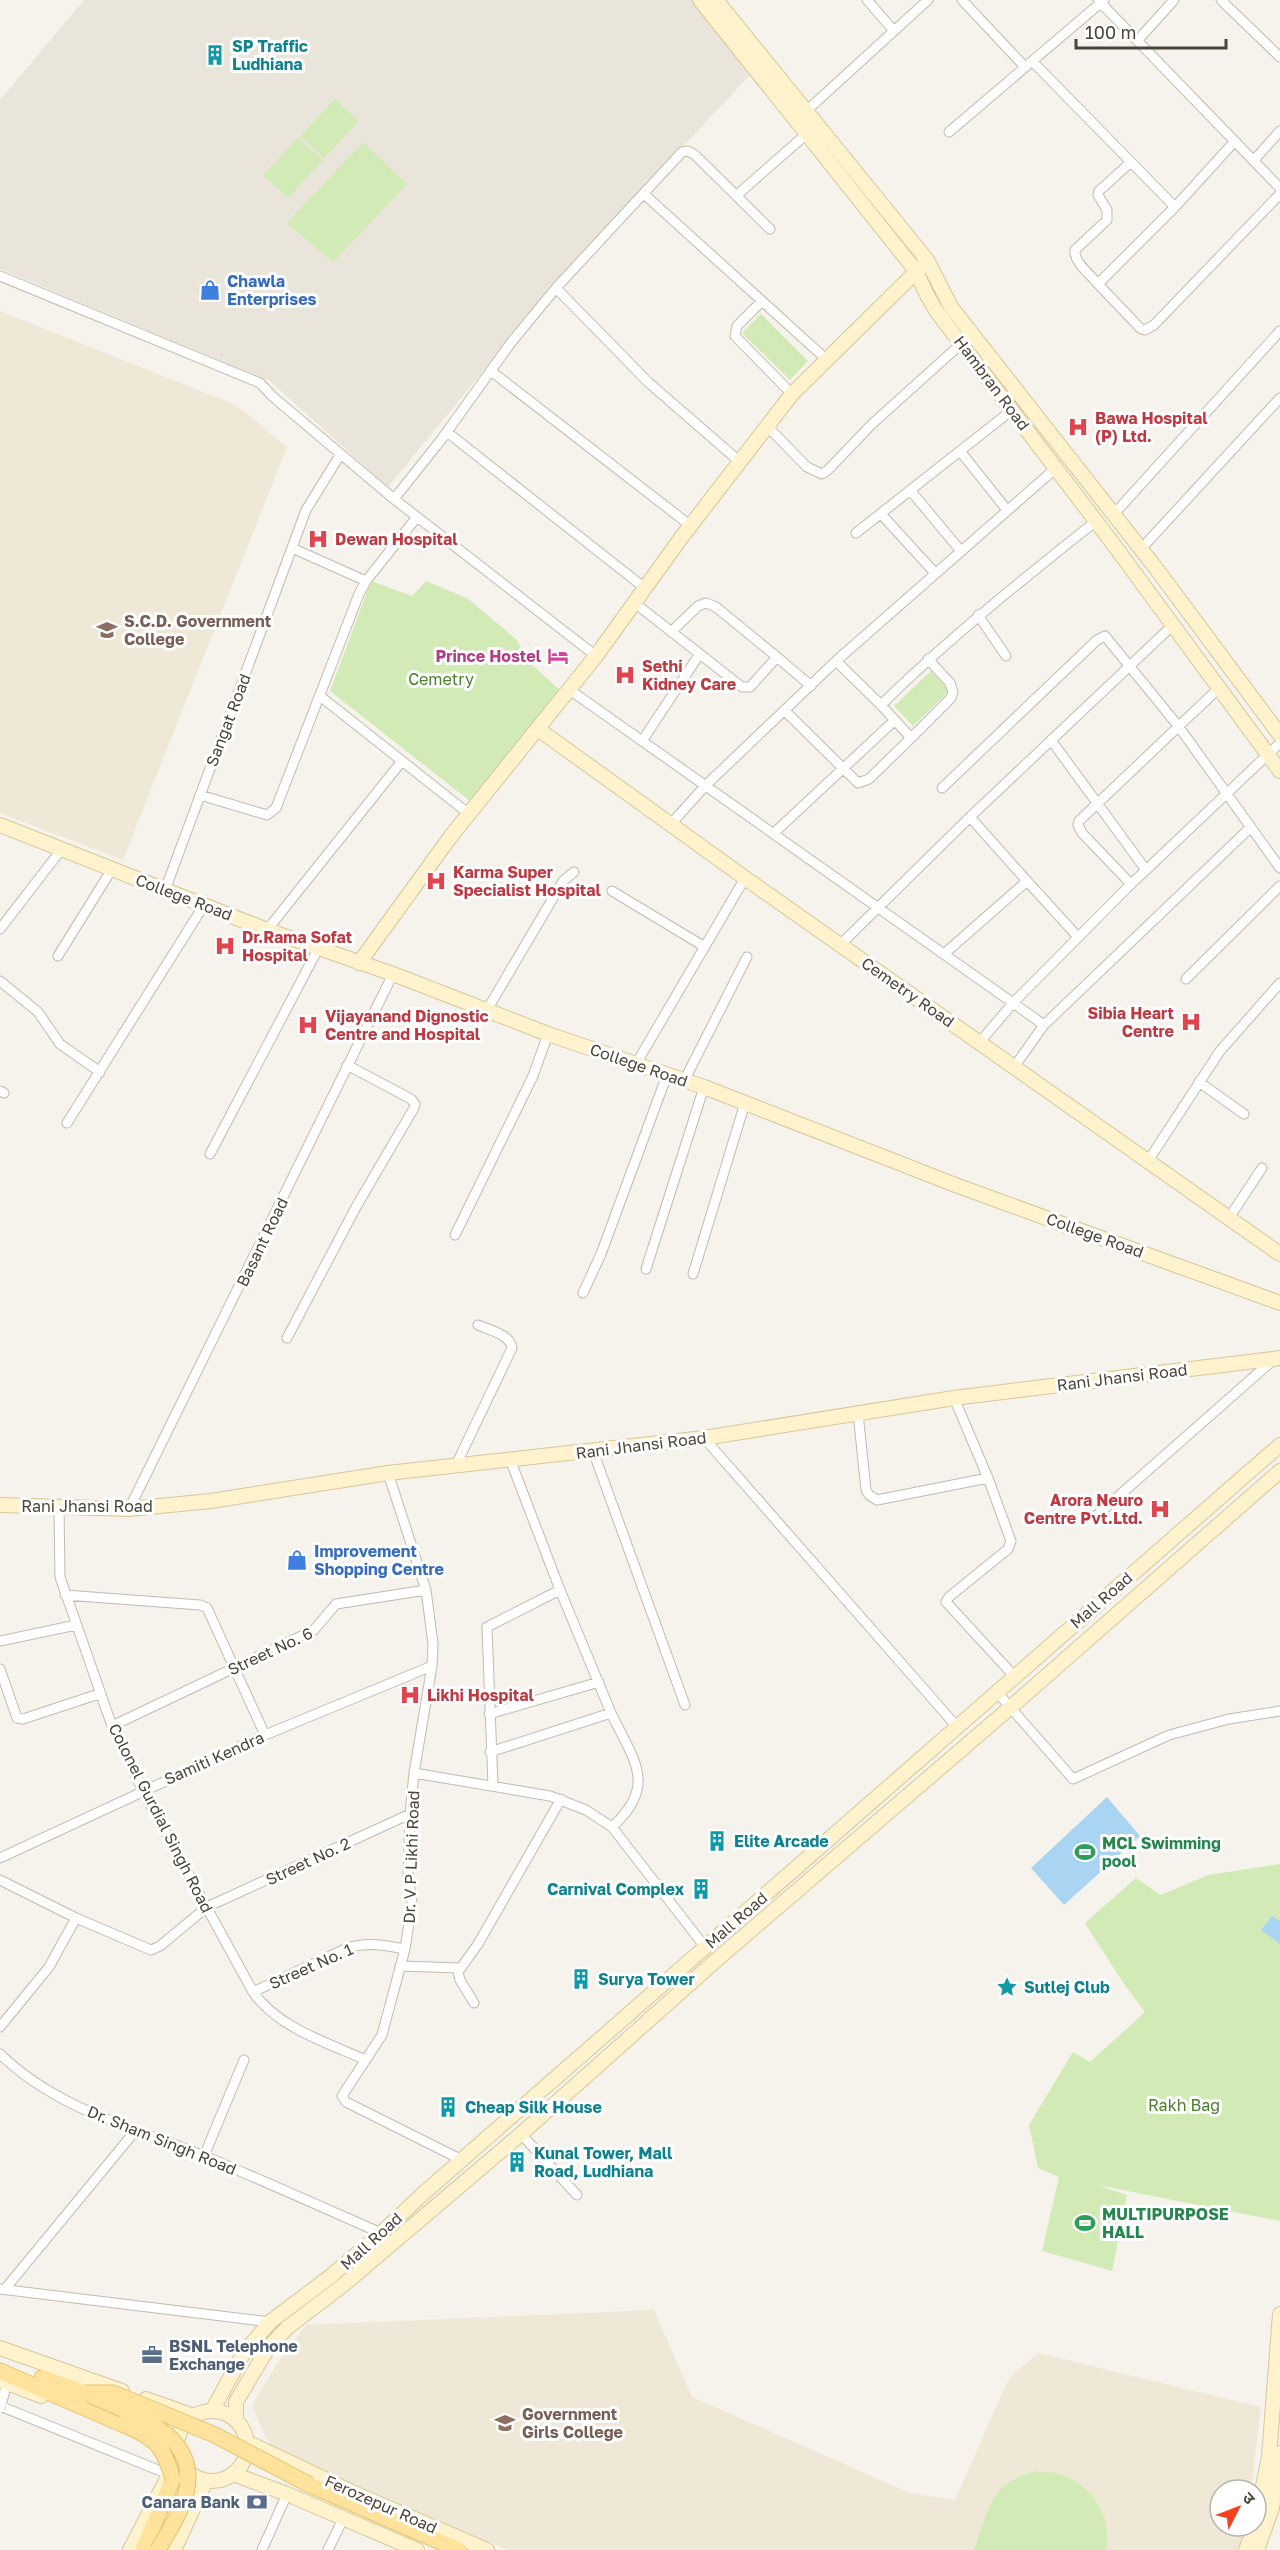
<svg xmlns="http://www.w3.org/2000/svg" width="1280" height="2550" font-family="'Golos Text','Noto Sans Devanagari',sans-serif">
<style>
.residential{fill:#eae5da}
.education{fill:#efe8d6}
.green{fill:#d2eab5}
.water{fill:#a9d4f2}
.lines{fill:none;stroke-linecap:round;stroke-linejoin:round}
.street-casing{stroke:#c2bbae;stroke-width:11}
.secondary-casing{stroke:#d6c79b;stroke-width:16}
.primary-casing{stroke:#e6c16a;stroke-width:17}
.street{stroke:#fff;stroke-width:9}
.secondary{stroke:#fff3cd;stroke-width:14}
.primary{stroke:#ffe39c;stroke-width:15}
.street-bridge-casing{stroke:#c2bbae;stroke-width:11;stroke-linecap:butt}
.primary-bridge-casing{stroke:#e6c16a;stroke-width:17;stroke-linecap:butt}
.street-bridge{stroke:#fff;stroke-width:9}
.primary-bridge{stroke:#ffe39c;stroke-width:15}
.labels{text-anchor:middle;stroke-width:6;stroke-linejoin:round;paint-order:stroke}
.culture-label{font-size:16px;font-weight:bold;fill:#0d838f;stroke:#fff;text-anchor:start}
.shop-label{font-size:16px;font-weight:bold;fill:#366cbe;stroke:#fff;text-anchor:start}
.street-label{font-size:16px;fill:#4b4439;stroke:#fff}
.health-label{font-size:16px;font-weight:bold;fill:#be3a42;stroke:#fff;text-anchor:start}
.education-label{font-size:16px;font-weight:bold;fill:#785e54;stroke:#fff;text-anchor:start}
.hotel-label{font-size:16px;font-weight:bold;fill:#b23c85;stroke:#fff;text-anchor:end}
.park-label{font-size:16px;fill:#4a7f2a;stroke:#fff}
.leisure-label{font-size:16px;font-weight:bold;fill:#27864d;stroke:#fff;text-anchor:start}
.service-label{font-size:16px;font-weight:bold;fill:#4e5e75;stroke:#fff;text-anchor:start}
</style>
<rect width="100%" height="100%" fill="#f6f3ec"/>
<!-- residential -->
<path class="residential" d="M84 0H696L752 73 559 278 388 487 270 381 0 269V100Z"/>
<!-- education -->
<path class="education" d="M0 311 236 405 287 447 123 860 0 813Z
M654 2310 692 2397 910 2493 955 2500 1009 2378 1038 2353 1261 2407 1251 2490H1220V2526H1247L1246 2528 1237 2550H508L287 2459 266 2439 252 2405 275 2367 306 2325Z"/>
<!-- green -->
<path class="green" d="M335 99 359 121 324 158 300 136Z
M298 138 323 160 288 198 263 175Z
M363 142 407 184 333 262 287 223Z
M761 314 808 361 790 380 742 333Z
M371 581 412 596 426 581 467 598 517 640 528 661 562 692 471 802 330 691Z
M931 671 949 691 913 726 894 706Z
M1280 1864V2221L1097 2185 1127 2195 1112 2271 1042 2251 1059 2177 1038 2168 1029 2125 1073 2052 1090 2062 1145 2012 1124 1984 1085 1923 1136 1878 1161 1895 1208 1875Z
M1036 2471C1043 2472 1052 2472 1059 2474 1092 2484 1113 2517 1106 2550H974C990 2508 988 2484 1036 2471Z"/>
<!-- water -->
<path class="water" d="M1107 1797 1140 1836 1064 1905 1031 1868Z
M1272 1916 1280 1921V1944L1261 1930Z"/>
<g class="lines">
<!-- street casing -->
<g class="street-casing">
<path id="street" d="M867 0 894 31
M962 0 1025 67
M1098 0 1280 188
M1221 0 1280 57
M1137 41 1174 0
M1032 61 1175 207 1098 284 1141 329 1145 330 1154 325 1280 194
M803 114 928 0
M949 132 1104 0
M1254 160 1280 131
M644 194 826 359
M737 195 811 130
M1175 207 1235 141
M0 276 260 383 272 396 394 499 596 656
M1098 284C1090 274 1074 263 1075 250L1107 220V210L1098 195 1099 191 1131 162
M556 288 648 382 740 462
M762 301 737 326 735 336 792 394
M491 371 691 526
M767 426 807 467 822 474 828 470 872 424 962 343
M447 432 646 589
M960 451 1007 510
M910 490 960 550
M394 499 441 440 510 344 556 288 682 152 688 151 695 155 770 229
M881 514 935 573
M1114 514 1280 331
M856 533 1012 410
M292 548 366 581
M1141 549 1280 398
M636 604 742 687H750L777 657 811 686
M978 615 1006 656
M671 632 698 606 706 603 716 607 777 657
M836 661 881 705C949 638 1022 580 1096 521
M570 690 1013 1003 1131 884 1082 833 1078 825 1079 821 1219 688
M320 696 469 814
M881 705 911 738 951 698 953 692 950 683 928 659
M785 711 858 783 869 779 911 738
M1051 740 1146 870 1131 884
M642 741 699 655
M942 788 1097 640 1105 636 1179 727 1280 868
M200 795 267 815 276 808 359 594 366 581 417 517
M970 817 1027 881
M670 825 705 786 836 661 1056 468
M774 833 895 720
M1146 870 1280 743
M165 890 306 510 340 455
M612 891 705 947
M0 929 61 850
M267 930 402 761
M840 945 970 817 1173 625
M944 954 1027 881 1078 937
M58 956 112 869
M1186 979 1280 886
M0 981 38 1012 60 1044 100 1072
M487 1010 563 881 574 872
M979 1043 1013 1003 1044 1025 1251 827
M636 1064 745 878
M1014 1067 1044 1025
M684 1081 747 957
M1199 1082 1244 1114
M0 1091 4 1093
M67 1123 204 905
M210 1154 318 949
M1148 1161 1220 1051 1280 983
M1229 1218 1262 1168
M455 1235 533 1076 548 1034
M646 1269 704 1087
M693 1274 745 1103
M583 1293 601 1254 667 1075
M287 1338 356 1207 414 1108 415 1104 411 1099 347 1065
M858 1413 866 1490 869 1495 877 1500 988 1478 954 1398
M704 1438 958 1728
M593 1451 685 1705
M456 1465 512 1348C510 1334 489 1330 478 1325
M388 1473 426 1590 433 1644 432 1666 414 1773 410 1814 408 1874 412 1903 405 1949 382 2035 342 2096 346 2102 462 2160
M988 1478 1011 1541 1008 1549 949 1597 946 1602 1014 1676
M59 1508 60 1577 112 1726 143 1791 253 1992C278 2028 328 2043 366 2060
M129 1509 393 974
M1096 1516 1273 1360
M65 1595 200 1605 207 1608 265 1735
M0 1641 76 1625
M0 1669 17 1718 23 1719 99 1694
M997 1692 1073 1779 1169 1735 1229 1719 1280 1711
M611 1713C634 1761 658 1785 612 1827
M489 1714 599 1682
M112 1726 314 1630 336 1604 426 1590
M490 1752 611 1713 560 1590
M414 1773 550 1796 586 1810 612 1827 705 1947
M493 1786 487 1627 560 1590 510 1459
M0 1858 265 1735 432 1666
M0 1880 76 1918 151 1950 160 1946 207 1907 410 1814
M400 1966 460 1968
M253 1992 347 1948C368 1942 384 1945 405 1949
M474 2003 460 1980 458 1972 478 1944 561 1799
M0 2027 49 1967 76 1918
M0 2054C55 2108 133 2128 202 2155 262 2180 322 2207 381 2233
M521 2134 577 2195
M204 2156 244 2060
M0 2289 270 2322
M5 2289 136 2130
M1 2405 7 2383
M0 2406 168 2474
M262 2550 287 2494
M328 2550 343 2519"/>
</g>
<!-- secondary casing -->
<g class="secondary-casing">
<path id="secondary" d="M700 0 916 271 927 295 937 312 1114 545 1280 771
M716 0 927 260 951 307 1155 567 1280 735
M538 729 745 878 1280 1254
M0 825 267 930 393 974 548 1034 704 1087 958 1186 1280 1303
M359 963 451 836 596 656 681 538 792 394 922 266
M0 1505 129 1509 211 1501 388 1473 704 1438 954 1398 1280 1358
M0 2348 122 2391
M0 2380 41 2396
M146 2399 194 2416
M177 2446a35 35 0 1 1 70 0a35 35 0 1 1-70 0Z
M212 2411 243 2354 270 2322 331 2276 381 2233 425 2192 1280 1445
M236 2420V2402L268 2348 288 2327 342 2286 521 2134 722 1955 1011 1707 1280 1471
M247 2442 354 2493 487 2550
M233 2474 287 2494 417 2550
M1256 2521 1269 2457 1280 2314
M130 2550 171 2471
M174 2550 206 2481
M1246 2550 1255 2526
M1257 2550 1272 2508 1280 2453"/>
</g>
<!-- primary casing -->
<g class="primary-casing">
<path id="primary" d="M0 2371 122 2424
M42 2378 85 2393
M310 2485 459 2550
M143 2550 173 2479"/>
</g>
<!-- street -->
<use href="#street" class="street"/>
<!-- secondary -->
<use href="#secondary" class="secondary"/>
<!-- primary -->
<use href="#primary" class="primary"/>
<!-- street-bridge casing -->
<g class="street-bridge-casing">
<path id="street-bridge" d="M0 2408 1 2405"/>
</g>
<!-- primary-bridge casing -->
<g class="primary-bridge-casing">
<path id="primary-bridge" d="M85 2393H113L215 2435 310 2485
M90 2395C138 2417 209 2437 182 2505 176 2521 166 2535 158 2550
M122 2424C156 2439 162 2443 173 2479"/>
</g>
<!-- street-bridge -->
<use href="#street-bridge" class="street-bridge"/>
<!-- primary-bridge -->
<use href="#primary-bridge" class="primary-bridge"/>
</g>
<!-- icons -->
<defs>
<g id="building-bare" transform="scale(1.62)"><path d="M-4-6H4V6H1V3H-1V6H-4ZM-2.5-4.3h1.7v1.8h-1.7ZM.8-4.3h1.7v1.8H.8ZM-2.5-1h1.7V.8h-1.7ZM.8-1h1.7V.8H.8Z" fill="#0f9aa8" stroke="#fff" stroke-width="2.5" paint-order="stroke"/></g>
<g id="shop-bare" transform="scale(1.62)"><path d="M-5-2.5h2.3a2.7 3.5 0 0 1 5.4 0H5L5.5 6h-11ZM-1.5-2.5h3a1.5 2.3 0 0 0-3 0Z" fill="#3f7fe0" stroke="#fff" stroke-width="2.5" paint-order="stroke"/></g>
<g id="hospital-bare" transform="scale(1.62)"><path d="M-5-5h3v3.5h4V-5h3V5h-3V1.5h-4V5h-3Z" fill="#e0444e" stroke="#fff" stroke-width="2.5" paint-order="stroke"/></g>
<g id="university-bare" transform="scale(1.62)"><path d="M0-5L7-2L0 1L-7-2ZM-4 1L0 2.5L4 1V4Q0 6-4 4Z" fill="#8d6e63" stroke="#fff" stroke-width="2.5" paint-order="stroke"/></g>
<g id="hotel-bare" transform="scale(1.62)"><path d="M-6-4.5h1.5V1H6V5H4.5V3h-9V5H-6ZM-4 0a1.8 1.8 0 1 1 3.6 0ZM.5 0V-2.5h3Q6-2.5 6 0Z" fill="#d1479c" stroke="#fff" stroke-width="2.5" paint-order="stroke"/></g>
<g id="stadium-bare" transform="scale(1.62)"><path d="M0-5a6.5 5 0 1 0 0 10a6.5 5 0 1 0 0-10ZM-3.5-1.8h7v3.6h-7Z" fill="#2e9e5b" stroke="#fff" stroke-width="2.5" paint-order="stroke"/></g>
<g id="sight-bare" transform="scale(1.62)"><path d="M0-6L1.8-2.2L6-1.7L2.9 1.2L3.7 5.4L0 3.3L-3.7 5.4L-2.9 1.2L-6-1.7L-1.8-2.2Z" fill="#0f9aa8" stroke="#fff" stroke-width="2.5" paint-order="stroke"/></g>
<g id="office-bare" transform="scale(1.62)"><path d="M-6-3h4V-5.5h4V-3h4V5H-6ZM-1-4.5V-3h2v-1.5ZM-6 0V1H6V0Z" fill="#5c6f8a" stroke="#fff" stroke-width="2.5" paint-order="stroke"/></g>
<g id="bank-bare" transform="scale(1.62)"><path d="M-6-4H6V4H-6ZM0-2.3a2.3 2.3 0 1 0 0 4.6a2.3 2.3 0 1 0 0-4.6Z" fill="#5c6f8a" stroke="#fff" stroke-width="2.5" paint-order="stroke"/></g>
</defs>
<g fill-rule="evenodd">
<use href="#building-bare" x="215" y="55"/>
<use href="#shop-bare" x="210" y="290"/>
<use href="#hospital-bare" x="1078" y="427"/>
<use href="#hospital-bare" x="318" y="539"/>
<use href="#university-bare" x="107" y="630"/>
<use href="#hotel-bare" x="558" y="656"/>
<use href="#hospital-bare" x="625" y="675"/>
<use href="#hospital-bare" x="436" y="881"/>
<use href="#hospital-bare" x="225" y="946"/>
<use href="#hospital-bare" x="1191" y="1022"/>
<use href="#hospital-bare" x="308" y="1025"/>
<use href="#hospital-bare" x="1160" y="1509"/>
<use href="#shop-bare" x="297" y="1560"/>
<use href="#hospital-bare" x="410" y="1695"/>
<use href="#building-bare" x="717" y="1841"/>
<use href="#stadium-bare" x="1085" y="1852"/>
<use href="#building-bare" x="701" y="1889"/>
<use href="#building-bare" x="581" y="1979"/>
<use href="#sight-bare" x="1007" y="1987"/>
<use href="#building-bare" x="448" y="2107"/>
<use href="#building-bare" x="517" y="2162"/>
<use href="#stadium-bare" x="1085" y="2223"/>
<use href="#office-bare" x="152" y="2355"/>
<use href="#university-bare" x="505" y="2423"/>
<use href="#bank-bare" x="257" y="2502"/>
</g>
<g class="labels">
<!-- culture labels -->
<g class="culture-label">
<text x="232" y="52">SP Traffic<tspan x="232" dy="18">Ludhiana</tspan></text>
<text x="734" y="1847">Elite Arcade</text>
<text x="684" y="1895" text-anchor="end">Carnival Complex</text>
<text x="598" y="1985">Surya Tower</text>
<text x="1024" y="1993">Sutlej Club</text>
<text x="465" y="2113">Cheap Silk House</text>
<text x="534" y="2159">Kunal Tower, Mall<tspan x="534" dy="18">Road, Ludhiana</tspan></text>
</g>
<!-- shop labels -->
<g class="shop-label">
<text x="227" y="287">Chawla<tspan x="227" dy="18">Enterprises</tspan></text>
<text x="314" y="1557">Improvement<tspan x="314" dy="18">Shopping Centre</tspan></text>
</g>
<!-- street labels -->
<g class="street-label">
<text transform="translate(992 383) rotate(53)" y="6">Hambran Road</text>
<text transform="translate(228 720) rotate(-69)" y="6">Sangat Road</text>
<text transform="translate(184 897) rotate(21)" y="6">College Road</text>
<text transform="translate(908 992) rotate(35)" y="6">Cemetry Road</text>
<text transform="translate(639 1065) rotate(19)" y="6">College Road</text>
<text transform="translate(1095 1235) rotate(20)" y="6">College Road</text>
<text transform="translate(262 1242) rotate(-64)" y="6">Basant Road</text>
<text transform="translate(1122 1377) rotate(-7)" y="6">Rani Jhansi Road</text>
<text transform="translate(641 1445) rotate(-7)" y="6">Rani Jhansi Road</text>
<text x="87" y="1512">Rani Jhansi Road</text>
<text transform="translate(1101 1600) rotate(-41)" y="6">Mall Road</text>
<text transform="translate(270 1651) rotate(-25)" y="6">Street No. 6</text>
<text transform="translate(214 1758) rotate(-24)" y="6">Samiti Kendra</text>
<text transform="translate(161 1818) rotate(63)" y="6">Colonel Gurdial Singh Road</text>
<text transform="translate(411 1857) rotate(-88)" y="6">Dr. V P Likhi Road</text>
<text transform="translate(308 1861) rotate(-25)" y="6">Street No. 2</text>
<text transform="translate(736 1920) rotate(-41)" y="6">Mall Road</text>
<text transform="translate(311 1966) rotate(-24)" y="6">Street No. 1</text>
<text transform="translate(162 2140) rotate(22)" y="6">Dr. Sham Singh Road</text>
<text transform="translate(371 2241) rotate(-42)" y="6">Mall Road</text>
<text transform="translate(381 2504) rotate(24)" y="6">Ferozepur Road</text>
</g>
<!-- health labels -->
<g class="health-label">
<text x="1095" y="424">Bawa Hospital<tspan x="1095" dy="18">(P) Ltd.</tspan></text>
<text x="335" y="545">Dewan Hospital</text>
<text x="642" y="672">Sethi<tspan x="642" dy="18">Kidney Care</tspan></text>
<text x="453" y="878">Karma Super<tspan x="453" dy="18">Specialist Hospital</tspan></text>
<text x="242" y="943">Dr.Rama Sofat<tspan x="242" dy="18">Hospital</tspan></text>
<text x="1174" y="1019" text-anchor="end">Sibia Heart<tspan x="1174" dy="18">Centre</tspan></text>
<text x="325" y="1022">Vijayanand Dignostic<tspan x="325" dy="18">Centre and Hospital</tspan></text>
<text x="1143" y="1506" text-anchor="end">Arora Neuro<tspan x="1143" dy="18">Centre Pvt.Ltd.</tspan></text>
<text x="427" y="1701">Likhi Hospital</text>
</g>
<!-- education labels -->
<g class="education-label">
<text x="124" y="627">S.C.D. Government<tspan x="124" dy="18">College</tspan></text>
<text x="522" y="2420">Government<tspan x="522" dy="18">Girls College</tspan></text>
</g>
<!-- hotel labels -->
<g class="hotel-label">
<text x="541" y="662">Prince Hostel</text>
</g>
<!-- park labels -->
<g class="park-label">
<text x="441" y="685">Cemetry</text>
<text x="1184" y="2111">Rakh Bag</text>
</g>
<!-- leisure labels -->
<g class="leisure-label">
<text x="1102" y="1849">MCL Swimming<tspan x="1102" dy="18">pool</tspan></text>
<text x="1102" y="2220">MULTIPURPOSE<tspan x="1102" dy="18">HALL</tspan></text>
</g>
<!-- service labels -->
<g class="service-label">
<text x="169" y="2352">BSNL Telephone<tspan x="169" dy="18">Exchange</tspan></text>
<text x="240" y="2508" text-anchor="end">Canara Bank</text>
</g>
</g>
<!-- north arrow -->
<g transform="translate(1238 2508) rotate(48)"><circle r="28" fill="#ffffff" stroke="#b7b4b0" stroke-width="1.5"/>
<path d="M0-4.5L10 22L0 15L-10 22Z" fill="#fc3f1d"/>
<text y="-9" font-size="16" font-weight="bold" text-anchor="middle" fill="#4b4439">उ</text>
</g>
<!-- scale -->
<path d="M1076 39v9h150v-9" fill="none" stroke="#4b4439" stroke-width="3"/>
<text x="1085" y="39" font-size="18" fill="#4b4439" stroke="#ffffff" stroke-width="4.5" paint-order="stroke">100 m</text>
</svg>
